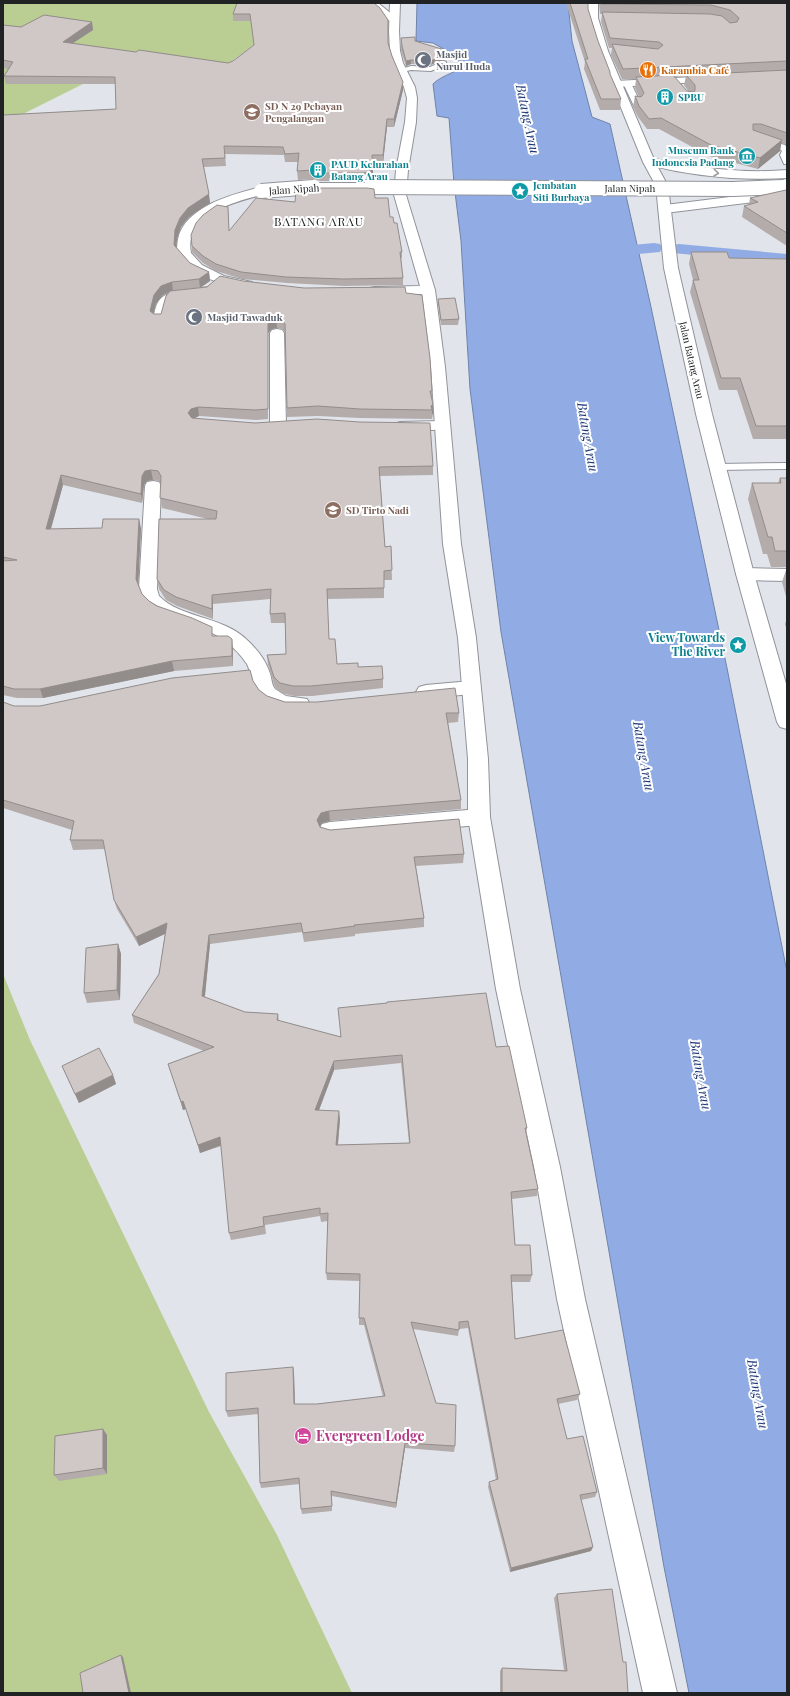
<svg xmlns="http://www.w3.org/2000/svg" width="790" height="1696" font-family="'Playfair Display',serif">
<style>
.green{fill:#bacd92}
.water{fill:#91ace4;stroke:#6f83aa}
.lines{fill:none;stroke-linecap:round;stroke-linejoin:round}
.canal{fill:#91ace4;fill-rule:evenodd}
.service-casing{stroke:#909399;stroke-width:2}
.minor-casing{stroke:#909399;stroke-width:2}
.tertiary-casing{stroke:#909399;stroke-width:2}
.secondary-casing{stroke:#909399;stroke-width:2}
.service{fill:#fff;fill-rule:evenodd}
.minor{fill:#fff;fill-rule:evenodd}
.tertiary{fill:#fff;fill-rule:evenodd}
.secondary{fill:#fff;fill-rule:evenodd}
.tertiary-bridge-far1-casing{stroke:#909399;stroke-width:12;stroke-linecap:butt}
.tertiary-bridge-casing{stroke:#909399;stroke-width:16;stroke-linecap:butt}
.tertiary-bridge-far1{stroke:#fff;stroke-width:10}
.tertiary-bridge{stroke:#fff;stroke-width:14}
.wall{fill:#b3acab;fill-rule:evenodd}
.shaded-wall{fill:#928c8b}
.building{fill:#d0c8c7;stroke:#928c8b;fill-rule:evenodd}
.oneway{stroke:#9b9c9c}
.labels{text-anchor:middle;stroke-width:4;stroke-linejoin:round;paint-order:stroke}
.far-worship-label{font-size:10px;font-weight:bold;fill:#5b616d;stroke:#fff;text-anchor:start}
.far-food-label{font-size:10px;font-weight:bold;fill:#c56008;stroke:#fff;text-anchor:start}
.far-culture-label{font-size:10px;font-weight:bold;fill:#0d838f;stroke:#fff;text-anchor:start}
.far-education-label{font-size:10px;font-weight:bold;fill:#785e54;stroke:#fff;text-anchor:start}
.far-street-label{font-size:10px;fill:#202224;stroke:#fff}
.far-quarter-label{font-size:12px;letter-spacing:1px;fill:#202224;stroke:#fff}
.culture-label{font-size:12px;font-weight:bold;fill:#0d838f;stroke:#fff;text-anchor:end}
.water-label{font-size:13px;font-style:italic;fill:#1c3777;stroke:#fff}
.near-hotel-label{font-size:14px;font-weight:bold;fill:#b23c85;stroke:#fff;text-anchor:start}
</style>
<rect width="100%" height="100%" fill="#e1e5eb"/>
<!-- green -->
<path class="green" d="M3 3H295L263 38 225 66 123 64 3 124Z
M3 974 30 1040 209 1412 277 1535 352 1693H3Z"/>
<!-- water -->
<path class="water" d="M417 3H568L572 41 592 117 610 124 651 307 727 668 787 972V1693H689L664 1567 501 632 470 389 461 241 454 184 449 118 437 116 433 84C441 76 452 74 462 67L456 56 433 43 416 41Z"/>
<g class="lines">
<!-- canal -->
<path class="canal" d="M654 243 660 244 662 248 660 252 638 254 632 253 630 249 632 245Z
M679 244 787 254V264L673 253 671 249 673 245Z"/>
<!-- service casing -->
<g class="service-casing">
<path id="service" d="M444 61 446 62V64L431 71 411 70 402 72 398 70 411 66 430 67Z
M624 81H630L631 83 641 104 640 106H634L633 104 623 83Z
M759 139H762L785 145 787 148V164H784L780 155 782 151 779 149 759 143Z
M185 290 190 293 188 295C168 300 167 299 163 320L161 322H155L153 320C158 294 161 296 185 290Z
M787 463V469L719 470 713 467 719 464Z"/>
</g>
<!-- minor casing -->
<g class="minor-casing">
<path id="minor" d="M367 3H378L399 20 394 23 391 22Z
M714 76 719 79 718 81 615 87 610 84 615 81Z
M277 329 282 330 284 333 286 425 284 428 278 430 272 428 270 425V333L272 330Z
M442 421 448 423 450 426 448 429 400 432 394 430 392 427 394 424 400 422Z
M153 481 159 482 161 486 157 589 159 596C180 618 222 616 246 639 256 648 265 659 269 671 272 677 271 684 275 689L286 696 307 699 310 704 307 709C288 714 263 707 254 688 251 680 251 672 247 664 241 655 232 646 224 640 205 626 179 622 158 613 147 607 142 601 139 589L145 486 147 482Z
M745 568 787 569V581L745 580 739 578 736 574 739 570Z
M471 681 478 683 481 688 478 693 426 699 419 697 416 692 419 687 426 685Z
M479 809 487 811 490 817 487 823 479 825 330 838 322 836 319 830 322 824 330 822Z"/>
</g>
<!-- tertiary casing -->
<g class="tertiary-casing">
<path id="tertiary" d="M390 3H400L399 31 400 51 403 63 415 87 417 98 416 122 408 170 406 195 435 290 445 367 461 544 476 638 488 759 490 817 520 989 560 1167 585 1299 677 1693H643L557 1299 534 1167 496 989 468 817V759L458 638 443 544 431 367 422 294 375 295 370 294 368 291 370 288 375 287 420 286 394 195 396 170 405 122 407 98 404 87 393 63 390 51 389 31Z
M649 158C695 167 740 174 787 170V178C740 181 691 176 645 164L643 162 645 160Z
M261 187 265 188 267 191 265 194C242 200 198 210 191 238 190 243 190 248 191 253L202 265 224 276 252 282 254 285 252 288 247 289C220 283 195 279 177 254 177 249 177 244 178 239 185 206 234 194 261 187Z
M787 190V198L665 213 661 212 659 209 661 206 665 205Z"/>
</g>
<!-- secondary casing -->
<g class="secondary-casing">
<path id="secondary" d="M588 3H598V18L608 51 655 162 668 186 678 268 712 414 754 574 787 687V729L780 727 777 722 736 574 696 414 664 268 656 186 643 162 598 51 588 18Z"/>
</g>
<!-- service -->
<use href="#service" class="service"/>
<!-- minor -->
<use href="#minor" class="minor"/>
<!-- tertiary -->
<use href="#tertiary" class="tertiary"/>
<!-- secondary -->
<use href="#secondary" class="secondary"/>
<!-- tertiary-bridge-far1 casing -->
<g class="tertiary-bridge-far1-casing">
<path id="tertiary-bridge-far1" d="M301 188H563
M757 188 787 187"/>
</g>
<!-- tertiary-bridge casing -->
<g class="tertiary-bridge-casing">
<path id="tertiary-bridge" d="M370 187 733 189 784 187
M261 191 314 187"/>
</g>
<!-- tertiary-bridge-far1 -->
<use href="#tertiary-bridge-far1" class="tertiary-bridge-far1"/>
<!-- tertiary-bridge -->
<use href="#tertiary-bridge" class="tertiary-bridge"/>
</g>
<!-- wall -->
<path class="wall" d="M237 3 388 43 392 56 403 90 394 127H387L383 163H372L373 179 364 181H320L313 179 298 180 297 171 298 162H285L284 155 225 154 226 166 204 167 210 203 189 217 181 227 177 239 176 247 190 263 209 272 210 281 201 287 243 281 304 288 406 293 432 391 433 414 432 419 360 418 318 416 287 417 285 332 282 329 277 328 272 329 268 333V419L256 420 199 416 194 418 433 466V475L380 476 385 547 391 546 392 580H384V598L327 599 329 639 337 664 358 667 383 679V688L312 696H294L281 693 275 687 268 665 267 655 286 654 285 623H271L270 614V599L213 604V619L177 606 166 600 159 589 157 579 208 519 162 508 160 498 161 483 159 481 153 480 147 481 144 485 142 503 63 485 51 529 102 528 139 519 141 529 138 584 142 594 149 601 213 636 233 649V666L174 671 43 698H17L3 695V115L116 109V84H6L4 76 8 69 3 68V25L21 27 92 22 93 30 73 43 136 52 228 63 233 61 254 46 251 21H233V14ZM169 292 161 314H153L156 304 163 295Z
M566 3H588V9L598 41 610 75 621 99 620 110H600L584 69 585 62Z
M599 3H787V145L781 143 780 151 758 169 709 156 659 129H647L638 117 633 107 635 96 639 97 635 88 636 79H622L611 55 612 48H609L601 22 602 14H600ZM686 76 684 85 689 92 687 91 674 77Z
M401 38 415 41 445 50 444 52 449 58 430 65 411 64 406 66 401 51Z
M787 190V246L742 217 744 206 749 205 750 198Z
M375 198 390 217 394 223 402 252V258H401L403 278V285L344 286 287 283 242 279 216 271 203 263 192 252V246L228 213 229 231 295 202Z
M691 252 729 258 787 259V439H753L737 390H719L690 292 693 280 689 264Z
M438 299 459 319 458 325H441L438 304Z
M780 478H787V600L782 582 787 567H771L767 554H763L748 499 752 483H778Z
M787 618V631L785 624Z
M253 681 259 690 267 696 285 702 459 713 458 722 448 723 461 800V809L330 821 322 823 320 826V827L330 830 464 854 463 863 416 866 424 918V927L355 934V936L304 942 302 932 210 944 205 997 245 1012 278 1014 279 1021 341 1037 496 1047 527 1128 526 1133 538 1189 537 1196 512 1199 515 1245 532 1275 530 1282H512L515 1339 580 1394 577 1400 558 1404 567 1439 597 1492 595 1497 581 1500 591 1551 510 1572 488 1487 489 1482 496 1480 468 1328 459 1329 458 1336 413 1329 436 1403 455 1446 454 1452 405 1448 396 1508 332 1496V1511L302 1514 301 1509 300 1484 261 1488 260 1483 258 1414 228 1417 226 1411 293 1367 294 1373 295 1404H317L383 1397 364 1325H359V1318L360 1281 327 1280 326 1273 328 1221 321 1222 320 1216 265 1225 266 1234 231 1240 229 1233 221 1146 200 1153 186 1109 183 1110 168 1064 204 1051 134 1023 132 1015 159 974 165 934 139 946 117 909 114 900 105 849 73 850 70 840 72 830 3 808V702L14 706H40ZM401 1063 409 1143 338 1145 340 1119 319 1110 334 1070Z
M118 944 121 954 120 1000 87 1003 84 993Z
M62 1066 113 1075 116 1084 79 1103Z
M107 1435V1474L59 1481 54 1475Z
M557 1594 628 1693H500V1671L502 1668 564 1670 554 1598Z"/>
<!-- shaded-wall -->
<path class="shaded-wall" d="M92 22 93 30 64 49 63 42Z
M449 54V58L430 65V61Z
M411 60V64L406 66V61Z
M403 82V90L394 127V119Z
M387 119V127L383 163V155Z
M782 140 780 151 758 169 760 158Z
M373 170V179L364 181V173Z
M209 194 210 203 189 217 181 227 177 239 176 254 174 245 175 230 180 218 188 208Z
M209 272 210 281 200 288 199 279Z
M172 282 173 291 163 295 156 304 152 320 150 311 154 295 161 286Z
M276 318 277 328 272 329 268 333V419V324L271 319Z
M433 404V414H432V410L431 406Z
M198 407 199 416 193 419 190 422 188 413 191 409Z
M151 470 153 480 147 481 144 485 142 503 141 494 142 476 145 471Z
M61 475 63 485 48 539 46 529Z
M139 519 141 529 138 589 136 579Z
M212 595 213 604V619L212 609Z
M232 639 233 649V666L232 656Z
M172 661 174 671 43 698 40 689Z
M329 811 330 821 322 823 318 829 317 820 321 813Z
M167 923 169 932 139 946 136 937Z
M209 935 210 944 204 1004 202 996Z
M118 944 121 954 120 1000 117 990Z
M334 1061V1070L316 1118 315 1110Z
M113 1075 116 1084 79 1103 75 1094Z
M183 1101 186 1109 183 1110 181 1102Z
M339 1111 340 1119 337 1153 336 1145Z
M220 1137 222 1145 200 1153 198 1145Z
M293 1367 294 1373 295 1410 294 1404Z
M103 1429 107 1435V1474L103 1468Z
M405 1443V1448L396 1508V1503Z
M593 1547 591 1551 510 1572 511 1568Z
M121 1655 123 1657 131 1693H128Z"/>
<!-- building -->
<path class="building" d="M237 3H374L380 8 388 20V43L392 56 403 82 394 119H387L383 155H372L373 170 364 173H320L313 170 297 171 299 153 285 154 283 147 224 146 225 158 202 159 209 194 188 208 180 218 175 230 174 245 190 263 209 272 199 279 172 282 161 286 154 295 150 311 154 314H161L166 296 170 291 207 287 220 276 243 281 304 288 405 287 406 293 422 295 430 358 432 391H430L433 404 431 406 432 410 360 409 318 406 287 408 285 324 282 319 276 318 271 319 268 324V409L255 410 198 407 191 409 188 413 192 418 255 423 317 419 360 422 430 423 433 466 379 467 385 547 391 546 392 570 384 571V588L327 589 329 639H335L337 664 358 663V667L382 666 383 679 311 686H293L280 683 274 677 267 655 286 654 285 613 270 614 271 589 212 595V609L176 597 164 590 157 579 159 519H216L217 511 160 498 161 476 158 471 151 470 145 471 142 476 141 494 61 475 46 529 102 528 103 519H139L136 579 142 594 149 601 157 606 192 618 212 627V636H228L232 639V656L172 661 40 689H14L3 686V561L17 560 3 557V115L116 109 115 77 4 76 13 62 3 60V25L21 27 44 15 92 22 63 42 136 52 139 50 228 63 233 61 254 45 250 14H233Z
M570 3H588V9L598 41 610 72V74L621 99H601L585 59H588Z
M601 3H787V61L623 69 612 44 658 49 663 45 659 42 610 38 602 12 710 14 722 16 730 23 737 22 739 18 730 10 711 5 601 4Z
M415 37V41L445 50 441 51 449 54 430 61 411 60 406 61 402 46 401 38Z
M787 70V133L761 124H753V130L782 140 760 158 711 145 661 118 649 119 639 106 635 96 641 97 644 93 636 77 673 75 687 91 694 92 695 90V85L686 75Z
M317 188H367L374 189 375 198H388L390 217H393L394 223H397L402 252H400L403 278 343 279 286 277 241 272 216 264 203 256 192 246 191 235 196 223 203 215 217 205 228 207 229 231 256 198 295 202 296 191Z
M786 190H787V233L744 206 758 202 750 198Z
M691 252H727L729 258 787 259V426H756L740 378H721L693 280H699Z
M455 298 459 319 441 320 438 299Z
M780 478H787V551H775L772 537H768L752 483H781Z
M250 670 253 681 259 690 267 696 285 702H317L455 688 459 713H446L461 800 329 811 321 813 317 820 320 827 330 830 459 819 464 854 414 857 424 918 354 925 355 926 303 933 301 923 209 935 202 996 245 1012 278 1014 277 1020 341 1037 338 1008 387 1003V1002L486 993 496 1047 509 1046 527 1128H525L538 1189 511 1192 515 1245H530L532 1275H511L515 1339 563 1330 580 1394 557 1399 567 1439 583 1436 597 1492 580 1495 593 1547 511 1568 489 1482 498 1479 468 1321 459 1322V1330L411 1322 436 1403 456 1405 455 1446 405 1443 396 1503 331 1491 332 1506 301 1509 299 1478 260 1483 258 1408 226 1411V1373L293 1367 294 1404H317L385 1396 364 1318H359L360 1274 326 1273 328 1213 320 1214V1208L263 1217 264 1226 229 1233 220 1137 198 1145 183 1101 181 1102 168 1064 214 1047 132 1015 159 974 167 923 136 937 114 900 103 840H70L74 821 3 800V702L14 706H40L172 678ZM402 1055 410 1143 336 1145 339 1111 315 1110 334 1061Z
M118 944 117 990 84 993 86 948Z
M99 1048 113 1075 75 1094 62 1066Z
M103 1429V1468L54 1475 55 1436Z
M612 1589 623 1662H626L628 1693H502V1668L567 1671 557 1594Z
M121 1655 129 1693H83L80 1673Z"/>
<!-- one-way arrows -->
<defs><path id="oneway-chevron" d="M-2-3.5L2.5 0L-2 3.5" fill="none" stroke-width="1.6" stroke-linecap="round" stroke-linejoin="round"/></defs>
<use class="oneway" href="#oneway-chevron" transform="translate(716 173) rotate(6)"/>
<!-- icons -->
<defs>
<g id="mosque-disc" transform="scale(0.9)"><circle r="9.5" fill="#6b7280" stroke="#fff"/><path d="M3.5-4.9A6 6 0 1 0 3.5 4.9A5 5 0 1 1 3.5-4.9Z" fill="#fff"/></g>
<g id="restaurant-disc" transform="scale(0.9)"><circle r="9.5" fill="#e8710a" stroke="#fff"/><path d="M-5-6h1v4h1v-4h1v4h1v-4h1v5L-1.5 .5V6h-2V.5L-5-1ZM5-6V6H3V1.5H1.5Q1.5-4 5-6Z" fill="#fff"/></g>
<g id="building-disc" transform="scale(0.9)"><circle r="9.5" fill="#0f9aa8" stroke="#fff"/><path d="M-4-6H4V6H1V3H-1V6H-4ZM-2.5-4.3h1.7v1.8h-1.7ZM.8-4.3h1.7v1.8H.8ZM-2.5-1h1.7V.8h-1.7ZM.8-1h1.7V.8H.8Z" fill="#fff"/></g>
<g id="school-disc" transform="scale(0.9)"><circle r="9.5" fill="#8d6e63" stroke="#fff"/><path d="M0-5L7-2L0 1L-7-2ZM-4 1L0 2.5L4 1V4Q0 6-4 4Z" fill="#fff"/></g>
<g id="museum-disc" transform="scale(0.9)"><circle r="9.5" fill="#0f9aa8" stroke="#fff"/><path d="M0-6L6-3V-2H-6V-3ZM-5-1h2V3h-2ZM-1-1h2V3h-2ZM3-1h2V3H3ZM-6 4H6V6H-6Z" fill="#fff"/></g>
<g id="sight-disc" transform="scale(0.9)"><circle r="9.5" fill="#0f9aa8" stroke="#fff"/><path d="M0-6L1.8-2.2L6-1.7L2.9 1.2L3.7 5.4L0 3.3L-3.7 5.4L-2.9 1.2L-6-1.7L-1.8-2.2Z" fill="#fff"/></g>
<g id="hotel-disc" transform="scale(0.9)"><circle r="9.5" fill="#d1479c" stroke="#fff"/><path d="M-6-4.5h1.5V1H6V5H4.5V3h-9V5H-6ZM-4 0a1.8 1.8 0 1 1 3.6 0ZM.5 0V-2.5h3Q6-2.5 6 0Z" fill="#fff"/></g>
</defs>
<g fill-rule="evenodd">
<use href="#mosque-disc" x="423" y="60"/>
<use href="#restaurant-disc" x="648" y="70"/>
<use href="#building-disc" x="665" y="97"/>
<use href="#school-disc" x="252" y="112"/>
<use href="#museum-disc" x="747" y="156"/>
<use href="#building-disc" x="318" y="170"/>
<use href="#sight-disc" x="520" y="191"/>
<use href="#mosque-disc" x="194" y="317"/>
<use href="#school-disc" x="333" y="510"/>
<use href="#sight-disc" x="738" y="645"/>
<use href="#hotel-disc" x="303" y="1436"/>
</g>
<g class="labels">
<!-- far-worship labels -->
<g class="far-worship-label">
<text x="436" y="58">Masjid<tspan x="436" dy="12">Nurul Huda</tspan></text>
<text x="207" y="321">Masjid Tawaduk</text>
</g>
<!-- far-food labels -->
<g class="far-food-label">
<text x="661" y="74">Karambia Café</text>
</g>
<!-- far-culture labels -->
<g class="far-culture-label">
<text x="678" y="101">SPBU</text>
<text x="734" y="154" text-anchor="end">Museum Bank<tspan x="734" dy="12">Indonesia Padang</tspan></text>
<text x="331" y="168">PAUD Kelurahan<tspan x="331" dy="12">Batang Arau</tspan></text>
<text x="533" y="189">Jembatan<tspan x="533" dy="12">Siti Burbaya</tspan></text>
</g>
<!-- far-education labels -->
<g class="far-education-label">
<text x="265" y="110">SD N 29 Pebayan<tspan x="265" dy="12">Pengalangan</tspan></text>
<text x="346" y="514">SD Tirto Nadi</text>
</g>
<!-- far-street labels -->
<g class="far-street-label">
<text x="630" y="192">Jalan Nipah</text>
<text transform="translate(294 189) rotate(-4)" y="4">Jalan Nipah</text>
<text transform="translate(692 360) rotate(77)" y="4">Jalan Batang Arau</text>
</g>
<!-- far-quarter labels -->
<g class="far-quarter-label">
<text x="319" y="226">BATANG ARAU</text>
</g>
<!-- culture labels -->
<g class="culture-label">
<text x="725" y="642">View Towards<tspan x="725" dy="14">The River</tspan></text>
</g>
<!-- water labels -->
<g class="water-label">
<text transform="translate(528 119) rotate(78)" y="5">Batang Arau</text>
<text transform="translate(588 437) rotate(80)" y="5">Batang Arau</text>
<text transform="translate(644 756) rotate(80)" y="5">Batang Arau</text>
<text transform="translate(701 1075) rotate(80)" y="5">Batang Arau</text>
<text transform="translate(758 1394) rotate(80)" y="5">Batang Arau</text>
</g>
<!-- near-hotel labels -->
<g class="near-hotel-label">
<text x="316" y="1441">Evergreen Lodge</text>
</g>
</g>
<!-- border -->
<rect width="790" height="1696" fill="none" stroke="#202224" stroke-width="8"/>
</svg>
